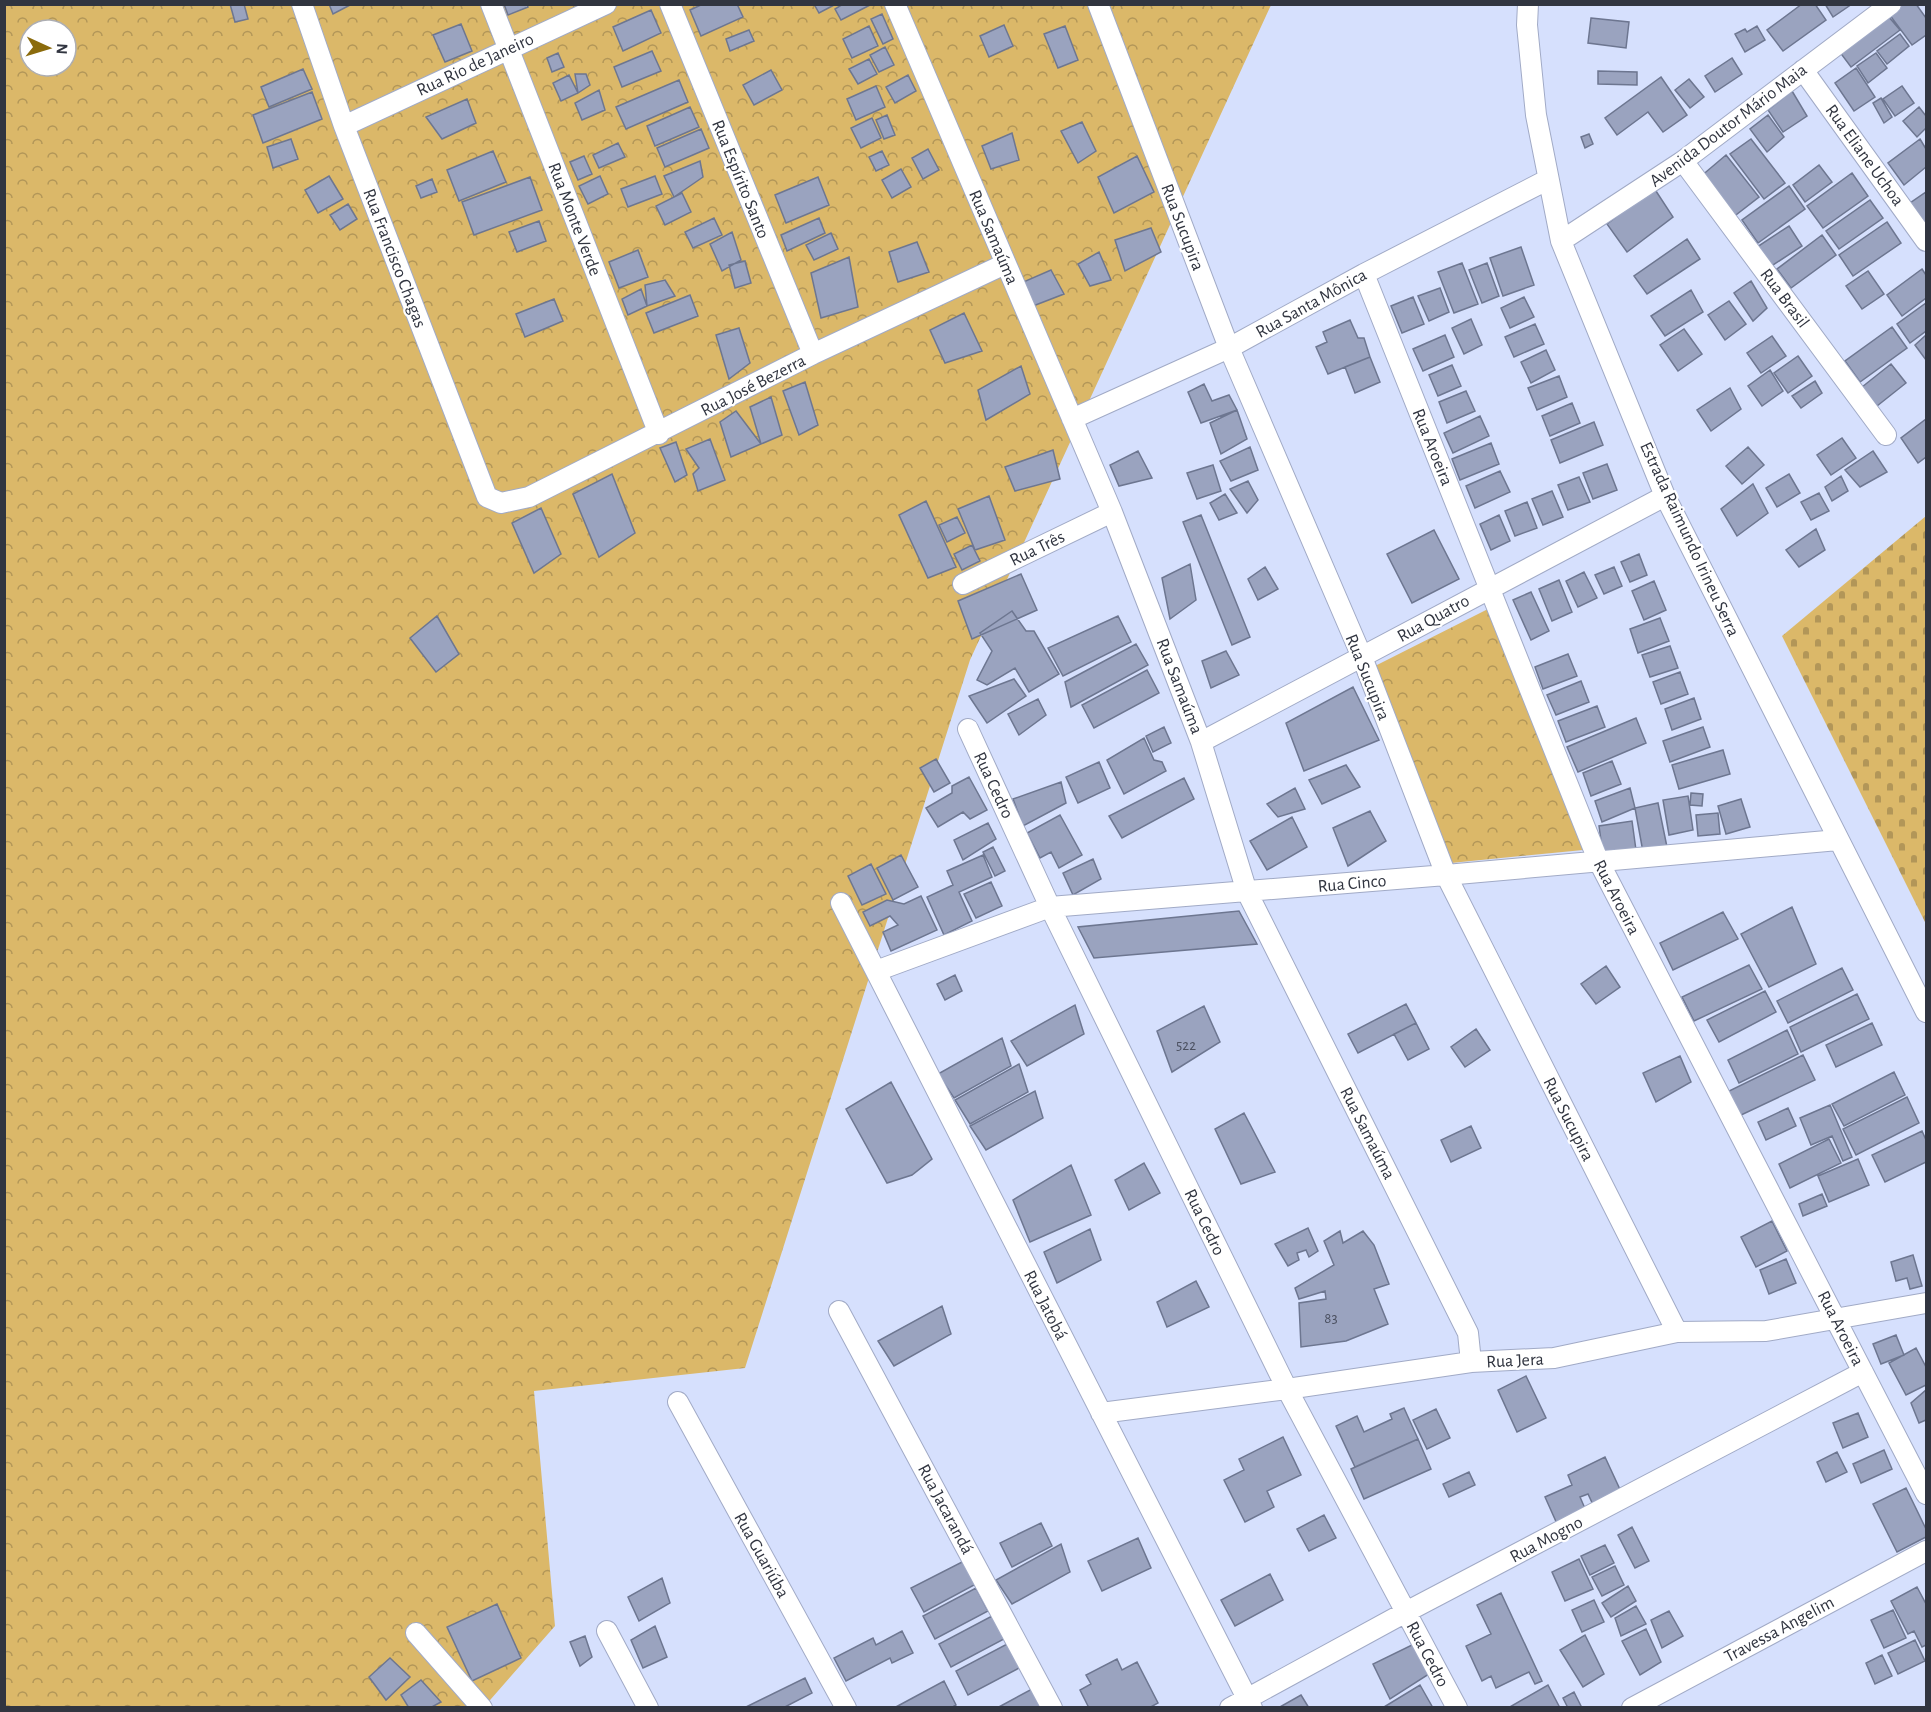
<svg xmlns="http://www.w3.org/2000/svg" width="1931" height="1712" font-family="'Alegreya Sans',sans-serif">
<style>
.forest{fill:url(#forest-crowns);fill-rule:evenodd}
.cemetery{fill:url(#cemetery-stones)}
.building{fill:#9aa3bf;stroke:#6d7690;stroke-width:1.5}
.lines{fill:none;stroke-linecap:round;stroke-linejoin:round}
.minor-casing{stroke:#a1aac6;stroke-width:22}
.minor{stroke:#fff;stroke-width:20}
.labels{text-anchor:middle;stroke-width:4.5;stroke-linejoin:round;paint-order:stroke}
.number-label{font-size:15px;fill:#4b5060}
.street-label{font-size:18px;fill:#313540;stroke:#fff}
</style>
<defs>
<pattern id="forest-crowns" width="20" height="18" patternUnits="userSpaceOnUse" patternTransform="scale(1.5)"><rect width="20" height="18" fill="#dbb869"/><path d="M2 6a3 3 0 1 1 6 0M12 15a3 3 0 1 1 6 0" fill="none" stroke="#b29658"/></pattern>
<pattern id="cemetery-stones" width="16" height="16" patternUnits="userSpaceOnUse" patternTransform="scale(1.5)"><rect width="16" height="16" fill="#dbb869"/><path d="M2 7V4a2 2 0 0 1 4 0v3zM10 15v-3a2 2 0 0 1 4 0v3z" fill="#b29658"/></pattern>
</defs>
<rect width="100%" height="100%" fill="#d6e0fd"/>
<!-- forest -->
<path class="forest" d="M5 5H1271L970 660 745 1368 534 1391 555 1626 484 1707 5 1708ZM30 30H66V66H30Z
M1488 609 1583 850 1451 863 1373 667Z"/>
<!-- cemetery -->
<path class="cemetery" d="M1926 516V924L1782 636Z"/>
<!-- building -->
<path class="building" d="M230 4H244L248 19 235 22Z
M329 4H352L333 14Z
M504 4H527L528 7 508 15Z
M703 4H737L743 17 701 36 690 10Z
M814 4H836L819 13Z
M843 4H872L841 20 835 9Z
M1802 4H1815L1826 20 1783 51 1767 30Z
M1825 4H1852L1833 17Z
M1902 4H1916L1926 18V35L1912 45 1889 14Z
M651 10 661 33 623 51 613 27Z
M882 14 893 39 883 44 871 19Z
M1888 16 1900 30 1851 67 1839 51Z
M1591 18 1629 22 1626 48 1588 43Z
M461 24 472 51 445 62 433 35Z
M1004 25 1013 46 989 57 980 36Z
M869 26 878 46 852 58 843 39Z
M1065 26 1078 60 1058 68 1044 34Z
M1757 26 1765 40 1745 52 1735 34 1745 29 1747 32Z
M749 30 754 41 730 51 726 39Z
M1900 34 1909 46 1887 64 1877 51Z
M885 47 894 65 879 72 870 55Z
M652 51 661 71 622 87 614 67Z
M558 53 564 67 552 72 547 58Z
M1876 53 1887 68 1868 83 1857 66Z
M1732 58 1742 74 1715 92 1705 76Z
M869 59 877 74 858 84 849 69Z
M1856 68 1875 97 1854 111 1835 83Z
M303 69 312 89 269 107 261 87Z
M771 70 782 90 754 105 743 85Z
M1598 71 1637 72V85L1598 84Z
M575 74H586L590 85 578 93Z
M569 75 578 93 561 101 553 83Z
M908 75 916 91 895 103 886 87Z
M1661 77 1687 115 1663 132 1648 112 1617 135 1605 118Z
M1689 79 1704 97 1690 108 1675 90Z
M679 80 688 102 626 129 616 107Z
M876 86 885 107 856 120 847 99Z
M1902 86 1914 103 1895 116 1883 99Z
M599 90 605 110 582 120 575 103Z
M1792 91 1807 116 1783 132 1768 110Z
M312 92 322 119 263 143 253 115Z
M1881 98 1892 117 1884 123 1873 103Z
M467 99 476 123 442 139 426 117Z
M690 107 699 127 655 146 647 126Z
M1919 107 1926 116V128L1917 137 1903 121Z
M887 115 895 135 884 139 876 120Z
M1768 115 1784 137 1767 152 1750 129Z
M872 118 881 138 861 148 851 128Z
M1082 122 1096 151 1078 163 1061 131Z
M701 129 709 148 665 167 657 148Z
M1012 133 1019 160 991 169 982 146Z
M1589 134 1593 144 1585 148 1581 137Z
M291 139 298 159 273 168 267 147Z
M1751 139 1785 183 1764 199 1730 154Z
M1920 139 1926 149V167L1904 185 1888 163Z
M618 143 625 157 599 168 593 155Z
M928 149 939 170 923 179 912 158Z
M493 151 506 182 459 201 447 170Z
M882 151 889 165 876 171 869 157Z
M1726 155 1759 197 1732 218 1700 177Z
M584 156 592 174 578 180 570 162Z
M1137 156 1154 192 1114 213 1098 177Z
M700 161 703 177 674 197 664 176Z
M1819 165 1832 182 1805 202 1793 185Z
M901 169 911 187 892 198 882 180Z
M1852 173 1868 196 1823 228 1807 206Z
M329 176 343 199 318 213 305 190Z
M600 176 608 194 588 204 579 186Z
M655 176 662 194 628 207 621 189Z
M530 177 542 210 474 235 462 202Z
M818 177 829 205 786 223 775 195Z
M432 179 437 192 421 198 416 186Z
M1789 186 1805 209 1758 243 1742 220Z
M1654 188 1673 217 1627 252 1607 224Z
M1926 192V221L1923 223 1910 203Z
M682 193 691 212 665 225 656 206Z
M1870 200 1883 218 1839 249 1826 231Z
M348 204 357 219 340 230 330 215Z
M714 218 722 235 693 248 685 232Z
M819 218 825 233 787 251 781 235Z
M539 221 546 241 517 252 509 232Z
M1887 222 1901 243 1853 276 1839 255Z
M1789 226 1802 246 1770 267 1757 247Z
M1151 228 1161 252 1125 271 1115 240Z
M732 232 741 260 722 271 710 244Z
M831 233 838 249 814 260 806 245Z
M1822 235 1836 255 1791 288 1777 269Z
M1687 239 1700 259 1647 294 1634 276Z
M917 242 929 272 898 282 889 252Z
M1521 247 1534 285 1503 296 1490 258Z
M638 250 648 277 619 288 609 262Z
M1099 252 1111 280 1090 286 1078 264Z
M849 257 858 307 821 318 811 273Z
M745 261 751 283 735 288 729 265Z
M1462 263 1478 304 1454 313 1438 272Z
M1487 263 1499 296 1482 303 1469 270Z
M1922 269 1926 275V298L1902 316 1887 295Z
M1051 270 1064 294 1033 306 1021 283Z
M1868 271 1884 294 1862 309 1846 286Z
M665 280 675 296 647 306 645 285Z
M1751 281 1767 308 1753 321 1734 293Z
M1440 288 1449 312 1429 321 1418 296Z
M641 289 647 306 628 315 622 299Z
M1691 290 1703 312 1665 336 1651 316Z
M690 295 698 316 654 333 646 313Z
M1413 297 1424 324 1402 333 1391 306Z
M1524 297 1534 317 1510 328 1501 308Z
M554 299 563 321 525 337 516 314Z
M1729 301 1746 324 1725 340 1708 315Z
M1926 303V331L1910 343 1897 324Z
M964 313 982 351 945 363 930 330Z
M1471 319 1482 345 1464 354 1452 328Z
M1350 320 1358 338H1364L1370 357 1328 374 1316 347 1327 342 1323 332Z
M1535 324 1544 344 1514 357 1505 337Z
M1892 327 1907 348 1860 382 1845 361Z
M739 328 750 363 729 379 716 335Z
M1684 329 1702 354 1678 371 1660 345Z
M1445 335 1454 357 1423 371 1413 349Z
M1926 335V360L1915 345Z
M1772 336 1786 356 1761 373 1747 353Z
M1546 350 1555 370 1531 383 1521 362Z
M1798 356 1812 376 1788 393 1774 373Z
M1370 357 1380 382 1355 393 1345 367Z
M1891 364 1906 383 1877 406 1862 387Z
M1452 365 1461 386 1438 396 1429 375Z
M1021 366 1030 394 986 420 978 390Z
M1770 370 1783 391 1762 406 1748 386Z
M1559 376 1567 397 1537 410 1528 388Z
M1815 381 1822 393 1801 408 1792 396Z
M805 382 818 425 799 435 783 391Z
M1204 384 1212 401 1229 395 1237 410 1201 423 1188 392Z
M1730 388 1741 409 1711 431 1697 410Z
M1466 391 1475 411 1447 423 1439 402Z
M771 397 782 435 761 444 750 407Z
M1572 403 1580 423 1550 436 1542 416Z
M1237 410 1247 439 1221 454 1210 423Z
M736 411 761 444 731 457 720 422Z
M1480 416 1489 436 1453 453 1444 433Z
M1926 419V457L1918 463 1901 438Z
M1594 422 1603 445 1560 463 1551 440Z
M1842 438 1856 458 1831 475 1817 455Z
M710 439 725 480 698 491 693 474 699 468 686 449Z
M676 442 687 475 675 482 660 448Z
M1491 443 1499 464 1460 480 1452 459Z
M1250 447 1258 470 1231 481 1220 461Z
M1748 447 1764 465 1742 484 1726 466Z
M1053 450 1060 479 1015 491 1005 467Z
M1138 451 1152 478 1119 486 1110 465Z
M1873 451 1887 472 1860 487 1845 470Z
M1607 464 1617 490 1593 499 1583 473Z
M1213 465 1221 491 1197 499 1187 473Z
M1500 471 1510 492 1475 508 1466 486Z
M612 474 635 533 599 557 573 494Z
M1789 474 1800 493 1777 507 1766 488Z
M1841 476 1848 491 1832 501 1825 487Z
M1579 477 1590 502 1568 510 1558 485Z
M1248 481 1258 500 1247 513 1230 489Z
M1753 484 1768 513 1737 536 1721 509Z
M1552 491 1563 517 1543 525 1532 499Z
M1819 493 1829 511 1811 520 1801 502Z
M1225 494 1237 513 1219 520 1210 503Z
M989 496 1005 540 975 550 958 509Z
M926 501 956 567 928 578 899 515Z
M1527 502 1537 528 1515 536 1505 511Z
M541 508 561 554 534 573 512 523Z
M1201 515 1250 637 1232 645 1183 522Z
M1499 515 1510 541 1491 550 1480 524Z
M957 517 965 533 947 542 939 525Z
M1816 529 1825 550 1799 567 1786 550Z
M1434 530 1459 579 1412 603 1387 554Z
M972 545 980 561 962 570 954 554Z
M1639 554 1647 575 1630 582 1621 562Z
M1190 564 1196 600 1170 619 1162 578Z
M1265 567 1278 589 1258 600 1248 579Z
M1614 567 1622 586 1604 594 1595 575Z
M1584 572 1597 598 1578 607 1566 581Z
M1021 574 1037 610 972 639 958 601Z
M1559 580 1572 612 1552 621 1539 589Z
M1654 581 1666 610 1644 620 1632 591Z
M1531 592 1549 631 1531 640 1513 600Z
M1012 611 1026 631H1034L1059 674 1029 692 1015 668 987 685 977 680 992 651 980 633Z
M437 616 459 654 436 672 410 638Z
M1118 616 1131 642 1063 676 1048 648Z
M1660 618 1669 641 1638 653 1630 629Z
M1136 644 1148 665 1071 707 1065 682Z
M1670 646 1678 668 1650 677 1642 655Z
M1226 651 1239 675 1211 688 1202 661Z
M1568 654 1577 676 1543 689 1535 667Z
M1147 670 1159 693 1094 728 1082 705Z
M1680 672 1688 694 1661 704 1653 682Z
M1014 679 1026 696 987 723 969 696Z
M1581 681 1589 702 1556 715 1547 695Z
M1353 687 1379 740 1304 771 1286 723Z
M1694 698 1701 719 1672 730 1665 709Z
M1038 699 1046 715 1019 735 1008 714Z
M1597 706 1605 727 1566 742 1558 721Z
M1636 718 1646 743 1578 772 1567 747Z
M1164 727 1171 743 1153 752 1146 736Z
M1703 727 1710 747 1670 762 1663 741Z
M1144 738 1154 760 1162 762 1166 771 1124 794 1107 760Z
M1723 750 1730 774 1679 789 1672 765Z
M936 759 950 783 934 792 920 768Z
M1612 761 1621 784 1591 796 1583 773Z
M1099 762 1110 788 1078 803 1066 777Z
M1346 765 1360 787 1322 804 1309 780Z
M969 777 987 810 970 819 963 812 938 827 926 808 952 793V786Z
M1184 778 1194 799 1122 838 1109 816Z
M1061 782 1066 803 1023 826 1013 799Z
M1295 788 1305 809 1278 817 1267 804Z
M1630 788 1635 808 1602 822 1595 801Z
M1691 793 1703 794 1702 806 1690 805Z
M1688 796 1693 830 1669 835 1663 800Z
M1741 799 1750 827 1726 834 1718 806Z
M1658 803 1667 847 1643 852 1635 808Z
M1370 811 1386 841 1348 866 1333 828Z
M1718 813 1720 834 1698 836 1696 815Z
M1060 815 1082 855 1059 868 1051 852 1040 858 1027 833Z
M1292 817 1307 847 1267 870 1250 841Z
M1632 821 1636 850 1603 855 1599 826Z
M988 823 996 839 963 860 954 840Z
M993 847 1005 871 995 876 983 852Z
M901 855 918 887 893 900 877 868Z
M983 855 992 877 959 892 972 921 944 935 927 897 953 885 947 871Z
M1093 859 1101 879 1073 895 1063 873Z
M871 864 886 894 862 905 848 876Z
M991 882 1002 906 976 918 964 894Z
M921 896 937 930 891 951 883 932 898 925 890 916 870 926 863 912 887 900 904 904Z
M1792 907 1816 964 1769 987 1741 934Z
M1239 911 1257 944 1094 958 1078 927Z
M1723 912 1738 939 1673 970 1660 943Z
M1749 965 1762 989 1694 1021 1682 997Z
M1606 966 1620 987 1596 1004 1581 984Z
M1842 968 1853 990 1788 1023 1777 1001Z
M955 975 962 991 945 1000 937 984Z
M1765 991 1776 1012 1719 1042 1707 1020Z
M1857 994 1869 1019 1801 1052 1790 1027Z
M1406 1004 1416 1023 1358 1053 1348 1034Z
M1075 1005 1084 1034 1027 1066 1011 1041Z
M1204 1006 1220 1042 1172 1072 1157 1031Z
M1416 1023 1429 1049 1408 1060 1394 1034Z
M1872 1023 1882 1045 1836 1067 1826 1045Z
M1476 1029 1490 1050 1465 1067 1451 1047Z
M1787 1030 1798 1054 1739 1083 1728 1060Z
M1002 1038 1011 1066 954 1098 938 1074Z
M1803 1055 1815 1080 1739 1116 1727 1092Z
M1680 1056 1691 1082 1656 1102 1643 1073Z
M1019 1064 1028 1092 970 1124 955 1100Z
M1894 1072 1905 1095 1844 1126 1832 1104Z
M891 1082 932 1159 912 1175 887 1183 846 1109Z
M1035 1091 1043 1118 986 1150 970 1126Z
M1907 1097 1919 1123 1856 1155 1843 1129Z
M1830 1105 1852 1157 1843 1161 1832 1136 1811 1145 1800 1118Z
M1788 1108 1796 1126 1766 1140 1758 1122Z
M1244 1113 1275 1172 1241 1184 1215 1129Z
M1471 1126 1481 1148 1451 1162 1441 1140Z
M1922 1131 1926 1140V1162L1885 1182 1872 1155Z
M1829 1139 1841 1163 1790 1188 1779 1164Z
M1858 1159 1869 1185 1829 1202 1818 1176Z
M1144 1163 1160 1193 1129 1210 1115 1180Z
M1071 1165 1091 1215 1030 1242 1013 1200Z
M1822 1194 1827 1206 1803 1216 1799 1204Z
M1772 1221 1787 1251 1756 1267 1741 1237Z
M1308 1228 1318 1251 1309 1257 1306 1250 1297 1253 1299 1260 1288 1266 1275 1244Z
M1090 1229 1101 1260 1057 1283 1044 1252Z
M1340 1231 1343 1243 1363 1231 1374 1245 1389 1284 1374 1289 1388 1324 1346 1341 1301 1347 1299 1303 1326 1299 1325 1291 1299 1299 1295 1288 1334 1265 1324 1241Z
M1913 1255 1922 1286 1910 1289 1907 1278 1896 1281 1891 1262Z
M1786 1259 1796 1283 1769 1294 1760 1270Z
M1196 1281 1209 1307 1167 1327 1157 1302Z
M942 1306 951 1334 894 1366 878 1341Z
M1896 1335 1904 1355 1881 1364 1873 1344Z
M1916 1348 1926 1367V1385L1906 1395 1889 1363Z
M1526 1376 1546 1418 1517 1432 1498 1390Z
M1926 1390V1420L1919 1423 1911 1403Z
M1404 1408 1418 1439 1355 1467 1336 1426 1357 1416 1364 1432 1392 1419 1390 1414Z
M1436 1409 1450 1438 1427 1449 1413 1420Z
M1858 1413 1868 1437 1843 1448 1833 1423Z
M1283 1437 1301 1475 1267 1491 1274 1507 1245 1522 1224 1480 1244 1470 1239 1459Z
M1418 1439 1431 1469 1364 1499 1351 1469Z
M1884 1450 1892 1469 1861 1483 1853 1464Z
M1837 1452 1847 1472 1826 1482 1817 1462Z
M1605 1457 1623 1496 1595 1509 1588 1494 1580 1497 1587 1513 1558 1526 1545 1497 1572 1485 1568 1475Z
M1469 1472 1475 1485 1449 1497 1443 1484Z
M1906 1488 1926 1529V1537L1897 1552 1873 1504Z
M1324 1515 1336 1538 1309 1551 1297 1529Z
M1041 1523 1052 1546 1012 1567 1000 1543Z
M1632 1527 1649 1561 1635 1568 1618 1535Z
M1138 1538 1151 1568 1102 1591 1088 1561Z
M1061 1544 1070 1572 1012 1604 996 1580Z
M1605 1545 1614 1563 1590 1575 1581 1556Z
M1579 1559 1593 1589 1565 1601 1552 1572Z
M964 1561 976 1584 924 1612 911 1588Z
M1615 1566 1624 1585 1602 1596 1592 1577Z
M1270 1574 1283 1600 1235 1626 1221 1600Z
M662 1578 670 1603 639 1621 628 1597Z
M1628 1586 1636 1601 1611 1617 1602 1603Z
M1917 1587 1926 1604V1645L1922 1647 1914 1631 1908 1634 1891 1601Z
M976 1588 988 1611 935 1639 923 1616Z
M1501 1593 1542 1681 1535 1684 1529 1672 1496 1688 1491 1676 1482 1681 1466 1646 1491 1634 1477 1605Z
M1594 1600 1604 1622 1582 1632 1572 1610Z
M497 1604 521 1658 472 1681 447 1627Z
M1636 1606 1646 1624 1621 1636 1615 1618Z
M1893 1610 1906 1638 1884 1648 1871 1620Z
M1669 1611 1683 1636 1662 1648 1651 1620Z
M992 1616 1004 1639 951 1667 939 1644Z
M655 1626 667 1657 643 1668 631 1640Z
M1646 1629 1661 1662 1640 1675 1622 1641Z
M902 1631 913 1653 892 1663 890 1658 846 1681 834 1658 873 1638 876 1645Z
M1585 1635 1604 1674 1583 1687 1560 1650Z
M585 1636 592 1657 580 1666 570 1642Z
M1915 1640 1925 1661 1898 1674 1888 1653Z
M1009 1643 1021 1667 968 1695 956 1671Z
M1414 1644 1429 1674 1390 1699 1373 1664Z
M1882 1655 1892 1676 1875 1684 1866 1663Z
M390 1658 410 1677 386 1700 369 1677Z
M1117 1659 1122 1670 1137 1662 1158 1703 1149 1708H1089L1080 1690 1091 1684 1086 1675Z
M805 1678 812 1693 783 1708H744Z
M421 1680 441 1702 430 1708H409L401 1695Z
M944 1681 956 1705 951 1708H894Z
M1420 1685 1433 1708H1384V1707Z
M1548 1685 1560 1708H1508Z
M1032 1689 1041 1708H997Z
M1574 1692 1582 1708H1568L1563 1698Z
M1301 1695 1309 1708H1278Z"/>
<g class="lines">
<!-- minor casing -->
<g class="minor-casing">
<path id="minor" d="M302 4 344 126 487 497 501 503 529 497 813 354 1005 264
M491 4 659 434
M670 4 813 354
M895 4 1112 512 1201 742 1247 892 1468 1333 1471 1362
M1098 4 1229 348 1362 657 1446 875 1677 1332
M1528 4 1527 25 1536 115 1561 241 1665 496 1926 1012
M1803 70 1926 241
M344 126 606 4
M1683 161 1886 435
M1561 241 1683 161 1891 4
M1364 274 1598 860 1926 1494
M1072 419 1229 348 1364 274 1547 180
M963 584 1112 512
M968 729 1050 907 1287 1389 1457 1708
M1201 742 1665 496
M841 903 1252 1708
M876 971 1050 907 1446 875 1838 840
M839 1311 1052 1708
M678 1402 846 1708
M1101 1413 1287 1389 1471 1362 1554 1358 1677 1332 1766 1331 1926 1303
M607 1631 648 1708
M416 1633 482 1708
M1230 1708 1406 1612 1863 1372
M1632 1708 1926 1551"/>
</g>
<!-- minor -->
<use href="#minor" class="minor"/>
</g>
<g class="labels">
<!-- number labels -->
<g class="number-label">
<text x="1186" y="1050">522</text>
<text x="1331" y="1323">83</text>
</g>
<!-- street labels -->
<g class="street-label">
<text transform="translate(475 64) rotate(-25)" y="6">Rua Rio de Janeiro</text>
<text transform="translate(1728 125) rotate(-37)" y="6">Avenida Doutor Mário Maia</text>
<text transform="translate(1865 155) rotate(54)" y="6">Rua Eliane Uchoa</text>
<text transform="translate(741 179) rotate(68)" y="6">Rua Espírito Santo</text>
<text transform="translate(575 219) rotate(69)" y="6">Rua Monte Verde</text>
<text transform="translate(1183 227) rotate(69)" y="6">Rua Sucupira</text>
<text transform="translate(994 237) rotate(67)" y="6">Rua Samaúma</text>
<text transform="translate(395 258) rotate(69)" y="6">Rua Francisco Chagas</text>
<text transform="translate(1785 298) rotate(53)" y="6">Rua Brasil</text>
<text transform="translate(1311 303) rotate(-29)" y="6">Rua Santa Mônica</text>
<text transform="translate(753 385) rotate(-27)" y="6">Rua José Bezerra</text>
<text transform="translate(1433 447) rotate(68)" y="6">Rua Aroeira</text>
<text transform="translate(1690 539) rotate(65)" y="6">Estrada Raimundo Irineu Serra</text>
<text transform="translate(1037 548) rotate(-26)" y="6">Rua Três</text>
<text transform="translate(1433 618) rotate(-29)" y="6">Rua Quatro</text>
<text transform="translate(1368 677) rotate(68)" y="6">Rua Sucupira</text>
<text transform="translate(1180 686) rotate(69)" y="6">Rua Samaúma</text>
<text transform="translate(994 785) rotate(65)" y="6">Rua Cedro</text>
<text transform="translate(1352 883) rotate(-5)" y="6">Rua Cinco</text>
<text transform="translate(1617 897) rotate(63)" y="6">Rua Aroeira</text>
<text transform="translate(1569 1119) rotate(63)" y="6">Rua Sucupira</text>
<text transform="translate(1368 1133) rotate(63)" y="6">Rua Samaúma</text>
<text transform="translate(1205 1222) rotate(64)" y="6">Rua Cedro</text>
<text transform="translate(1046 1305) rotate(63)" y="6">Rua Jatobá</text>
<text transform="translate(1841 1328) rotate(63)" y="6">Rua Aroeira</text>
<text transform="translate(1515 1360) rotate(-3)" y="6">Rua Jera</text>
<text transform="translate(946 1509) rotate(62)" y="6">Rua Jacarandá</text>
<text transform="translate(1546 1539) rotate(-28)" y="6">Rua Mogno</text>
<text transform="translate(762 1555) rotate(61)" y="6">Rua Guariúba</text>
<text transform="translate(1779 1629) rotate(-28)" y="6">Travessa Angelim</text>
<text transform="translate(1428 1654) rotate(62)" y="6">Rua Cedro</text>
</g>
</g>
<!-- border -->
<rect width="1931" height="1712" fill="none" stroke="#313540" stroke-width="12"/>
<!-- north arrow -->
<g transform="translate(48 48) rotate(94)"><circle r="28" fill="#ffffff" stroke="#adaeb3" stroke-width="1.5"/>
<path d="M0-4.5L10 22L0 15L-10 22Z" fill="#8b6b0c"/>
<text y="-9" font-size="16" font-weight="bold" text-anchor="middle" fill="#313540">N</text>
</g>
</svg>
